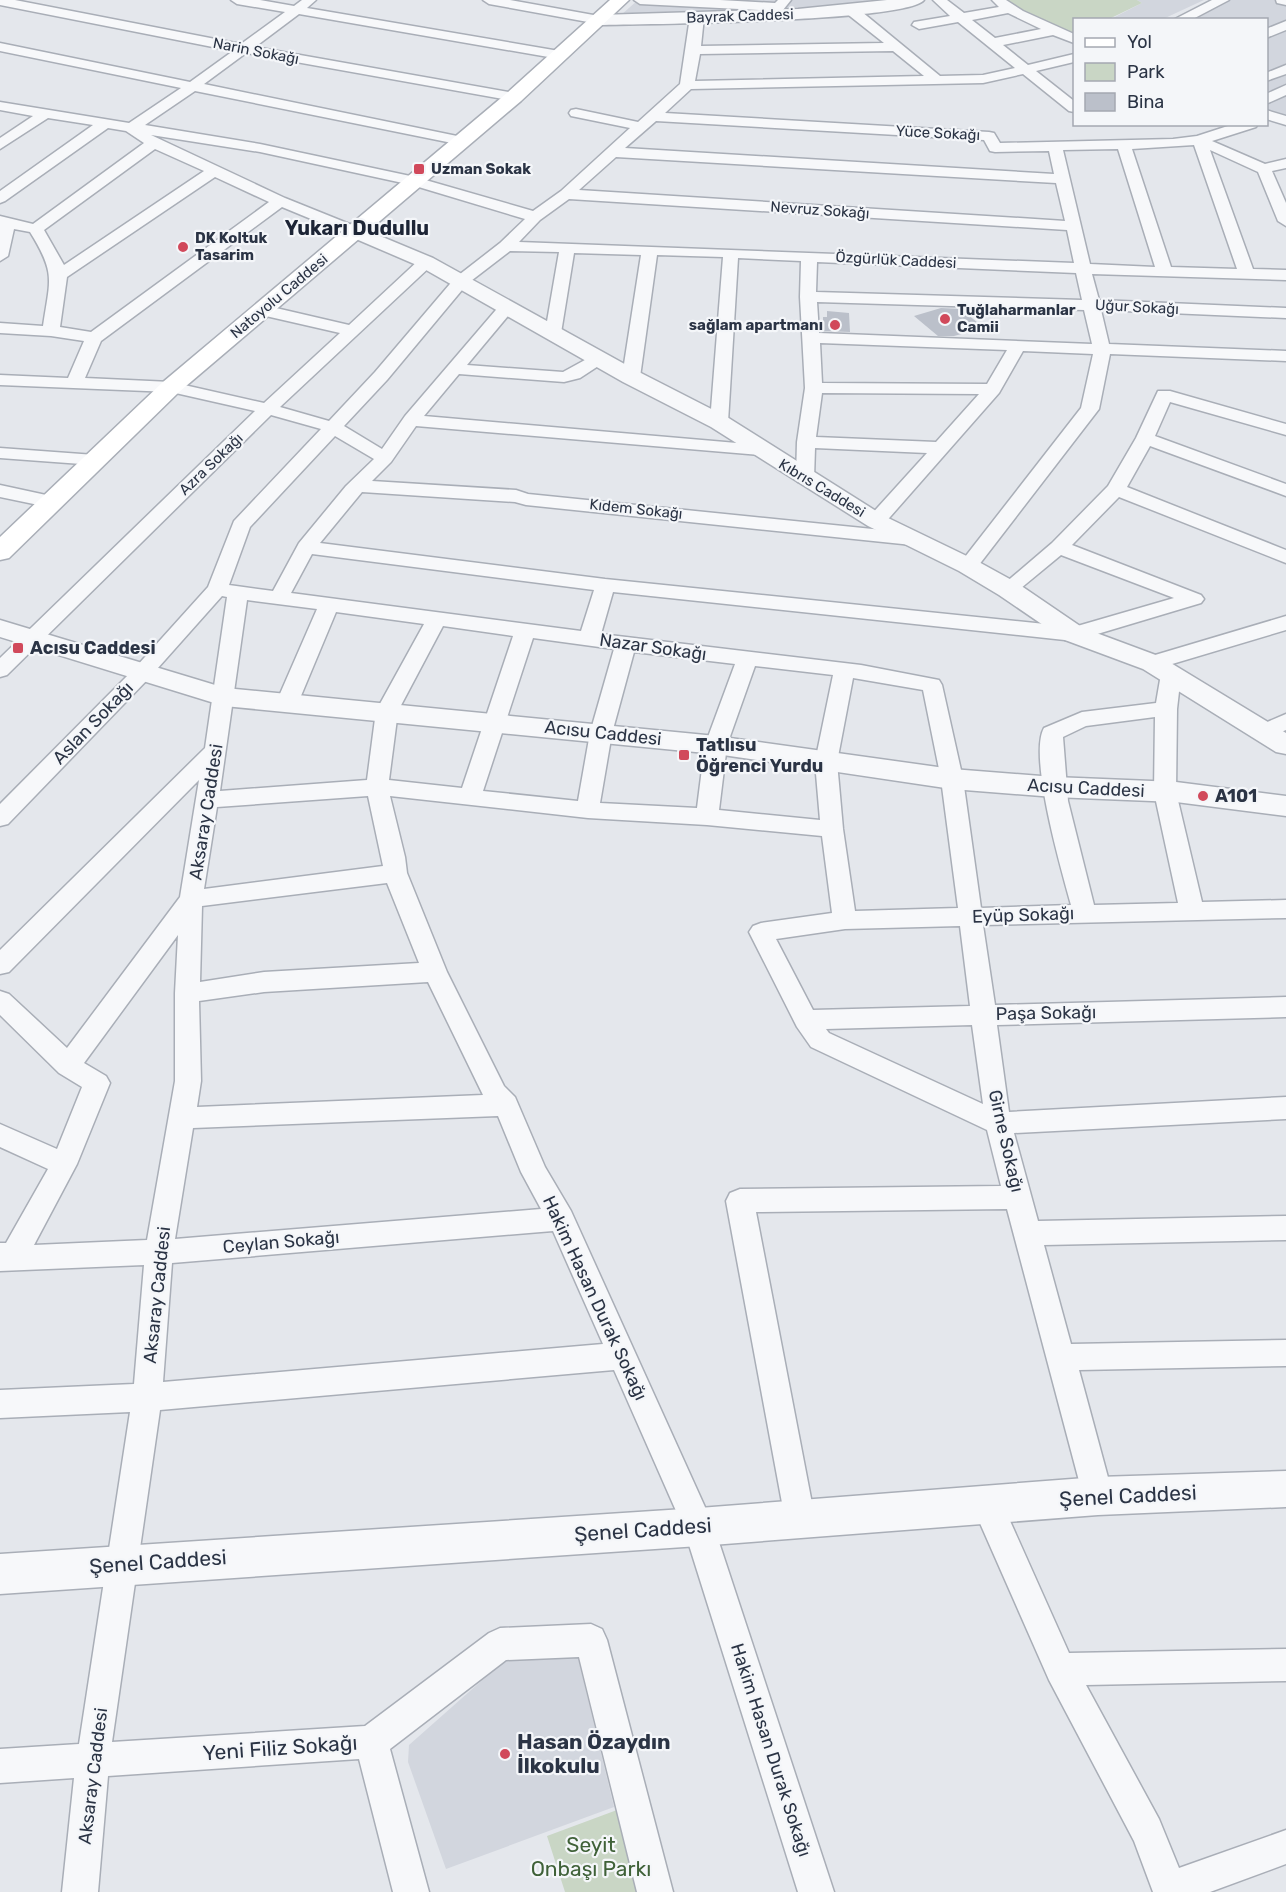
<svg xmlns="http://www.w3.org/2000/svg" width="1286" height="1892" font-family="Rubik,sans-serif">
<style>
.built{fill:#d2d6de}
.green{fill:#c9d6c5}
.building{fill:#bbc0ca}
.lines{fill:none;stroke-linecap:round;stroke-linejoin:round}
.minor-casing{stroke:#a9aeb7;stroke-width:3}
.tertiary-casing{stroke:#a9aeb7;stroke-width:3}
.secondary-casing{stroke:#a9aeb7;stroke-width:3}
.minor{fill:#f7f8fa;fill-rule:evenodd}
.tertiary{fill:#f7f8fa;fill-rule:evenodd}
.secondary{fill:#fff;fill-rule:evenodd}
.poi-dot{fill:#d1495b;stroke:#f4f6f9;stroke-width:2}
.labels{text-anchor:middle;stroke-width:4.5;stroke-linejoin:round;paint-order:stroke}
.far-street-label{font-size:15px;fill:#2b3445;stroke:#f4f6f9}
.far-poi-label{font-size:15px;font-weight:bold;fill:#2b3445;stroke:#f4f6f9;text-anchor:start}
.street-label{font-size:18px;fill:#2b3445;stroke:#f4f6f9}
.poi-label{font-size:18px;font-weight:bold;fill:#2b3445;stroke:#f4f6f9;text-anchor:start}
.far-district-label{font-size:20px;font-weight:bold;fill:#1d2536;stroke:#f4f6f9}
.near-street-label{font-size:21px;fill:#2b3445;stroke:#f4f6f9}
.near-poi-label{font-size:21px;font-weight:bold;fill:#2b3445;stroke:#f4f6f9;text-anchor:start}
.near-park-label{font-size:21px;fill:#3f6138;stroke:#f4f6f9}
</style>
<rect width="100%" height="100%" fill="#e4e7ec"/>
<!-- built -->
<path class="built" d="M638 0H874L784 13 621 15Z
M1137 0H1204L1163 19 1109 20 1142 3Z
M1219 0H1274L1286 5V117L1267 110 1266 20H1177Z
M566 1649 578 1658 614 1807 446 1869 408 1762 409 1745 505 1660Z"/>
<!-- green -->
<path class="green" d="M1005 0H1137L1142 3 1109 19 1074 20V35L1031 20Z
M617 1810 639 1892H565L547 1836Z"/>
<!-- building -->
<path class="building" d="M941 308 961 309 984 328 954 336H938L914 316Z
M827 311 849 313 850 332 823 331V317H827Z"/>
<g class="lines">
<!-- minor casing -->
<g class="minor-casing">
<path id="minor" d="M0 0H15L241 44 285 12 237 4 231 0H260L294 6 302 0H316L307 8 565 52 567 55 565 58 560 59 299 14 255 47 514 93 521 97 514 101 246 53 204 84 462 137 469 141 462 145 195 91 145 125 260 144 415 177 533 211 561 191 630 128 571 116 569 113 571 110 576 109 638 122 680 84 690 17 697 13 704 17 701 46 884 43 846 13 845 10 846 7H856L940 76 983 75 1015 68 958 22 919 29 912 25 914 22 950 16 933 0H947L964 13 999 7 992 0H1006L1023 11 1074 34V43L1053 35 1003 45 1028 65 1074 54V62L1036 71 1074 101V112L1069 111 1023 74 983 83 691 89 665 113 989 132 994 133 1000 143 1173 139 1197 136 1234 124H1258L1256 127 1212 141 1265 164 1286 159V168L1272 171 1286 203V226L1278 221 1258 172 1210 150 1253 269 1286 270V280L1092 274 1099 300 1286 308V318L1101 310 1109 344 1286 351V361L1110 354 1099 409 975 570H961L958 566 1081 408 1093 354 1023 351 999 393 883 525H869L867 521 869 517 927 453 815 448 814 478 812 482H798L796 478 797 442 805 388 800 297 801 261 738 258 728 422 725 426H713L710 422 723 257 657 255 640 377 637 381H625L622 377 641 255 574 253 561 333 553 338 545 333 559 252 510 251 467 284 387 380 344 426 382 449 405 416 501 304H513L515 307 513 310 467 365 563 372 594 355H606L609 359 580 378 564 382 459 374 424 416 760 445 766 446 769 450 766 454 760 455 416 426 391 462 372 481 516 490 528 494 912 533 919 535 922 539 919 543 912 545 526 505 515 502 362 492 320 543 605 579 1074 627 1174 598 1061 555 1015 593 1008 595 1001 593 998 589 1052 543 1108 486 1136 438 1158 391H1170L1286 424V435L1170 402 1155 436 1286 484V496L1150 446 1127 487 1286 550V563L1119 497 1072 545 1201 595 1204 599 1201 603 1074 641 613 592 601 634 861 665 939 680 942 685 963 779 981 908 1071 905C1062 872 1028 756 1044 728L1082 712 1156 703 1161 674 1164 669 1171 667 1178 669 1181 674 1177 709 1176 792 1202 902 1286 900V918L983 925 995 1005 1286 997V1017L997 1025 1009 1112 1286 1097V1119L1014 1133 1038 1221 1286 1216V1240L1044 1245 1071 1344 1286 1340V1366L1079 1370 1113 1496 1109 1506 1098 1511 1087 1506 1083 1496 1007 1209 756 1212 815 1519 811 1530 800 1534 789 1530 785 1519 726 1201 730 1193 740 1189 1001 1186 987 1130 811 1047 797 1027 749 932 753 926 761 923 832 913 822 836 707 825 588 818 390 796 405 857 407 873 447 972 504 1086 515 1097 545 1167 571 1211 714 1527 834 1892H798L684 1529 614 1370 160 1410 112 1742 365 1726 489 1633 500 1628 591 1624 602 1629 607 1640 673 1892H637L579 1657 506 1660 390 1749 429 1892H393L359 1759 108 1776 98 1892H62L74 1778 0 1783V1749L79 1744 130 1412 0 1418V1390L134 1384 144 1265 0 1271V1243H6L48 1169 0 1147V1124L57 1149 82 1087 59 1073 0 1015V991L9 994 67 1048 180 897 199 780 9 972 0 974V950L205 748 227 597 222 596 149 678 8 824 0 826V804L135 668 208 587 234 521 321 429 271 415 7 675 0 677V658L255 411 171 392 0 385V375L68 378 84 341 51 336 0 333V323L43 326C50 279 56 274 30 232L14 229 8 256 0 261V216L33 224 144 143 126 131 108 128 5 201 0 203V191L93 125 48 118 0 149V138L33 116 0 110V102L129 123 181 88 0 51V43L190 82 233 51 0 5ZM1008 13 1041 29 995 38 972 20ZM893 51 924 76 695 81 700 54ZM656 121 984 140 990 151 995 152 1049 151 1054 174 625 148ZM151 135 260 152 412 185 525 219 500 243 455 278 375 372 329 421 280 407 432 265 434 262 432 259H420L349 325 263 305 257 306 255 310 257 314 340 333 264 403 171 382 85 378 101 341 282 207 350 235 356 237 364 232 362 229 285 198ZM1194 145 1237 269 1171 267 1132 149ZM155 149 204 171 64 265 44 230ZM1118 149 1155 267 1090 264 1063 150ZM616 157 1056 183 1065 221 579 190ZM215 177 269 202 91 332 60 327 67 277ZM569 199 1067 230 1074 263 519 242 540 220ZM817 262 1076 273 1082 300 816 292ZM817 302 1084 310 1092 344 819 333ZM820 343 1007 350 987 384 822 383ZM822 393 979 394 936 442 816 437ZM335 436 374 459 346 486 299 543 273 591 229 585 250 527ZM312 554 594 590 581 631 291 593ZM247 600 317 609 276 703 280 708 287 710 294 708 298 703 336 612 424 624 376 711 367 780 220 791ZM443 626 513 636 462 788 389 780 398 711ZM533 638 614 649 590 733 578 801 483 791ZM634 652 735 664 705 745 697 808 600 803 612 733ZM755 666 833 675 815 762 820 820 719 810 727 745ZM853 678 923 690 941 779 958 908 855 911 843 829 837 762ZM1155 717 1154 792 1178 903 1094 905 1068 801 1063 737 1086 726ZM368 796 383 866 204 889 217 807ZM387 883 419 963 264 972 200 982 202 906ZM960 926 970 1006 813 1010 776 939 845 929ZM178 935 175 993V1081L147 1240 34 1245 77 1164 110 1083 106 1076 84 1063ZM428 982 483 1095 197 1107 201 1081 199 1001 264 992ZM972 1025 983 1104 829 1033 826 1029ZM498 1116 521 1172 541 1209 175 1239 193 1128ZM553 1231 603 1344 163 1382 172 1263Z
M483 0H510L599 16 606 20 599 24 489 4Z
M634 0H720L775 3 778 0H791L783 10 778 11 640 4Z
M1212 0H1229L1191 20H1173Z
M1276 0H1286V5L1277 3Z
M1286 21V30L1266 38V29Z
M1286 65V74L1266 81V73Z
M1286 85V95L1266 104V94Z
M1266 110 1286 116V125L1266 119Z
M0 448 95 455 101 456 104 460 101 464 95 465 0 458Z
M0 485 60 498 62 502 60 506 53 508 0 497Z
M1286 616V630L1152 670 1145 668 1142 663 1145 658Z
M1286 714V730L1266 738 1258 736 1255 731 1258 726Z
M987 1490 998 1494 1069 1653 1286 1649V1681L1086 1685 1159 1819 1179 1868 1286 1830V1864L1210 1892H1153L1134 1841 1049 1680 972 1505 976 1494Z"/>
</g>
<!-- tertiary casing -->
<g class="tertiary-casing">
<path id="tertiary" d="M887 0H924C907 22 642 24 599 25L591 20 599 15 798 9Z
M356 226 433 258 639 372 727 417 884 516 977 561 1017 583 1083 628 1161 657 1286 733V754L1276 752 1143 669 1065 640 999 595 959 571 868 526 711 427 623 382 419 266 349 236 346 232 349 228Z
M0 620 225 688 716 736 952 769 1054 777 1176 782 1286 796V816L1176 802 1054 797 952 789 716 754 224 706 0 637Z
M1286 1471V1507L1098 1515 699 1546 0 1594V1554L699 1508 1098 1477Z"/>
</g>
<!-- secondary casing -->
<g class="secondary-casing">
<path id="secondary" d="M610 0H629L521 101 179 392 9 558 0 560V537L163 382 507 93Z"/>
</g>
<!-- minor -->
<use href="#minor" class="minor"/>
<!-- tertiary -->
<use href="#tertiary" class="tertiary"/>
<!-- secondary -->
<use href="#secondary" class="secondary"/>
</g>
<!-- markers -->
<g class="poi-dot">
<rect x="413" y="163" width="12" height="12" rx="3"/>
<circle cx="183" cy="247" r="6"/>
<circle cx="945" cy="319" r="6"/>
<circle cx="835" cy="325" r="6"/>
<rect x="12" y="642" width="12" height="12" rx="3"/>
<rect x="678" y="749" width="12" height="12" rx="3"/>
<circle cx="1203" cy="796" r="6"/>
<circle cx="505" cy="1754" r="6"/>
</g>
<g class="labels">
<!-- far-street labels -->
<g class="far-street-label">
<text transform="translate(740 16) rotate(-2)" y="5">Bayrak Caddesi</text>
<text transform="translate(256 51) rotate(11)" y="5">Narin Sokağı</text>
<text transform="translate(938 133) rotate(3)" y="5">Yüce Sokağı</text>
<text transform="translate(820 210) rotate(4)" y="5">Nevruz Sokağı</text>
<text transform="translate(896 260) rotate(3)" y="5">Özgürlük Caddesi</text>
<text transform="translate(279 296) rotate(-40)" y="5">Natoyolu Caddesi</text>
<text transform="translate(1137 307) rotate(3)" y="5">Uğur Sokağı</text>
<text transform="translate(211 464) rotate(-44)" y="5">Azra Sokağı</text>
<text transform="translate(822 488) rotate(31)" y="5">Kıbrıs Caddesi</text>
<text transform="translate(636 509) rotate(6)" y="5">Kıdem Sokağı</text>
</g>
<!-- far-poi labels -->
<g class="far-poi-label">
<text x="431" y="174">Uzman Sokak</text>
<text x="195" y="243">DK Koltuk<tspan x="195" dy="17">Tasarim</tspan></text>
<text x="957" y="315">Tuğlaharmanlar<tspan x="957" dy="17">Camii</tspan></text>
<text x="823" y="330" text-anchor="end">sağlam apartmanı</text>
</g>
<!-- street labels -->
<g class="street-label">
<text transform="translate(653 647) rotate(8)" y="6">Nazar Sokağı</text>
<text transform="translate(93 723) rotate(-46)" y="6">Aslan Sokağı</text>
<text transform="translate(603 733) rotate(6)" y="6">Acısu Caddesi</text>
<text transform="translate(1086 788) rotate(3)" y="6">Acısu Caddesi</text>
<text transform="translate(206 812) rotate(-81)" y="6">Aksaray Caddesi</text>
<text transform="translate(1023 915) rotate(-2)" y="6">Eyüp Sokağı</text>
<text transform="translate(1046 1013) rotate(-1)" y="6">Paşa Sokağı</text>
<text transform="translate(1006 1141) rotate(77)" y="6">Girne Sokağı</text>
<text transform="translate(281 1242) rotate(-5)" y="6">Ceylan Sokağı</text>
<text transform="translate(157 1295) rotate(-84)" y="6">Aksaray Caddesi</text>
<text transform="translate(595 1298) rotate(65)" y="6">Hakim Hasan Durak Sokağı</text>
<text transform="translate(771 1750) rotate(72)" y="6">Hakim Hasan Durak Sokağı</text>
<text transform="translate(93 1776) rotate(-83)" y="6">Aksaray Caddesi</text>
</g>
<!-- poi labels -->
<g class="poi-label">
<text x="30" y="654">Acısu Caddesi</text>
<text x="696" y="751">Tatlısu<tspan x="696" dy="21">Öğrenci Yurdu</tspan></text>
<text x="1215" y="802">A101</text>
</g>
<!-- far-district labels -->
<g class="far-district-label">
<text x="357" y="235">Yukarı Dudullu</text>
</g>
<!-- near-street labels -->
<g class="near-street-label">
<text transform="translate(1128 1496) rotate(-3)" y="7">Şenel Caddesi</text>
<text transform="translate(643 1530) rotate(-4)" y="7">Şenel Caddesi</text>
<text transform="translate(158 1562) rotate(-4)" y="7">Şenel Caddesi</text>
<text transform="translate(280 1748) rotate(-4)" y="7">Yeni Filiz Sokağı</text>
</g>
<!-- near-poi labels -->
<g class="near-poi-label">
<text x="517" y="1749">Hasan Özaydın<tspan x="517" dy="24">İlkokulu</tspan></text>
</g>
<!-- near-park labels -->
<g class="near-park-label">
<text x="591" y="1852">Seyit<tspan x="591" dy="24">Onbaşı Parkı</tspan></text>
</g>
</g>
<!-- legend -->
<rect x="1073" y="18" width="195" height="108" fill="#f4f6f9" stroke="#a4a8b1" stroke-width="1.5"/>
<rect x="1085" y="38" width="30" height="9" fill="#ffffff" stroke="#a4a8b1" stroke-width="1.5"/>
<text x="1127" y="48" font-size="18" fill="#2b3445">Yol</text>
<rect x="1085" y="63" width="30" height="18" fill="#c9d6c5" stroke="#a4a8b1" stroke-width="1.5"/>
<text x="1127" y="78" font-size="18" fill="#2b3445">Park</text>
<rect x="1085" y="93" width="30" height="18" fill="#bbc0ca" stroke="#a4a8b1" stroke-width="1.5"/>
<text x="1127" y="108" font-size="18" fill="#2b3445">Bina</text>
</svg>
